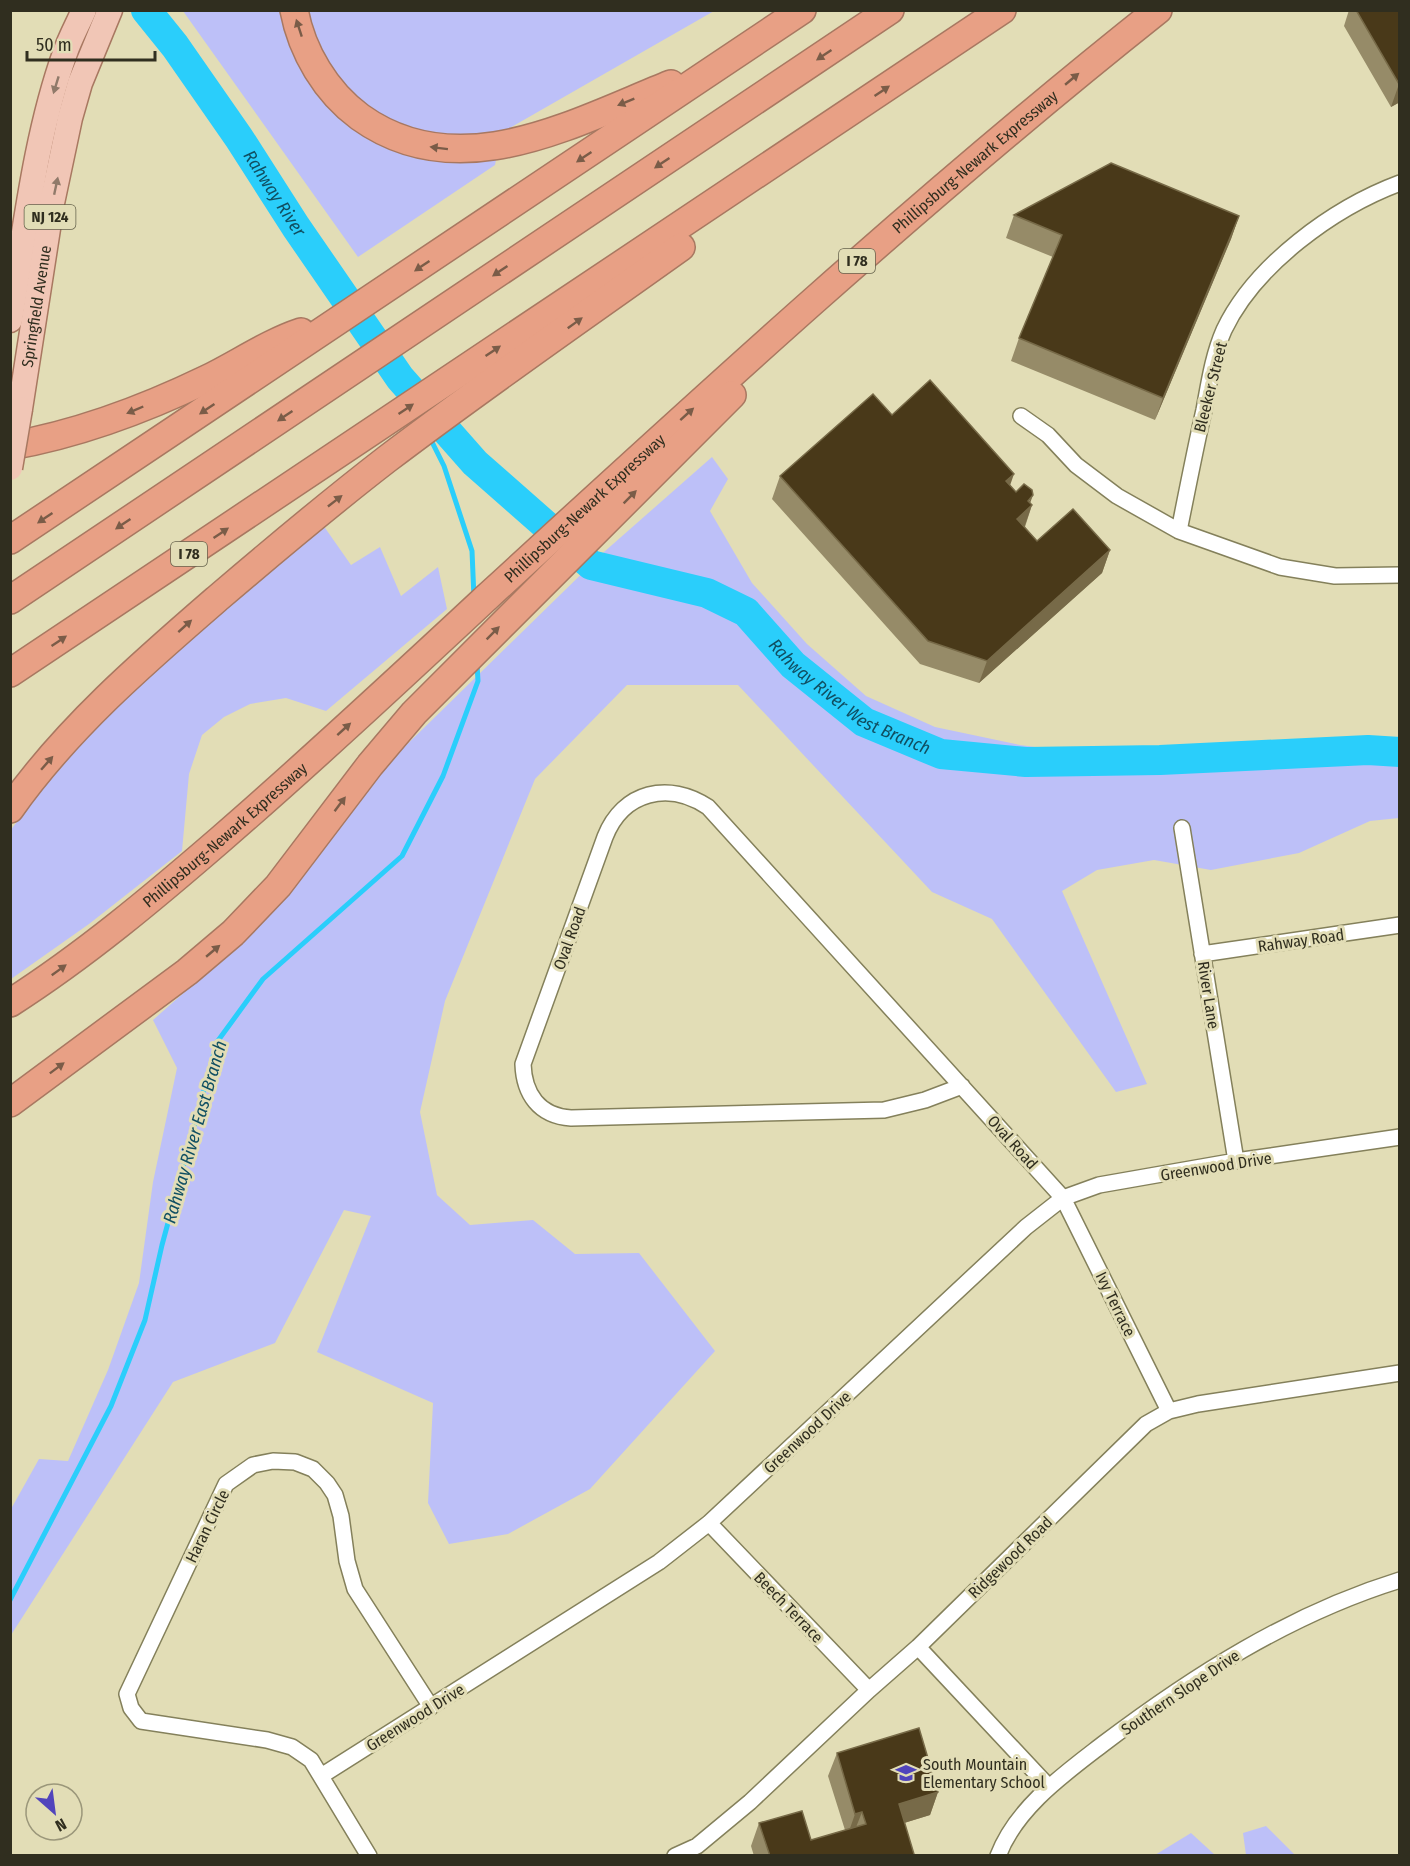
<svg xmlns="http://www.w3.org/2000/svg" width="1410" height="1866" font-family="'Fira Sans Condensed',sans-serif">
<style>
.green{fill:#bdc0f8}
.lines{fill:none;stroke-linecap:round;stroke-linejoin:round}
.stream{stroke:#2acefb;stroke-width:5}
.river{stroke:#2acefb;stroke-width:30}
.minor-casing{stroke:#84805b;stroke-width:18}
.primary-casing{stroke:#a87861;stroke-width:27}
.motorway-casing{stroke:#a87861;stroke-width:30}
.minor{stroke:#fff;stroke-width:15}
.primary{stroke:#f1c6b6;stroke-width:24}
.motorway{stroke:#e8a085;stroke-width:27}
.primary-bridge-casing{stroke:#a87861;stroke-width:27;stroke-linecap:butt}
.primary-bridge{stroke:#f1c6b6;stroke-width:24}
.wall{fill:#968b68}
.shaded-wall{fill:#776a48}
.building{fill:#493919;stroke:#776a48;stroke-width:1.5}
.oneway{fill:#7a5c48}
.oneway2{fill:#907a6a}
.labels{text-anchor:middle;stroke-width:6;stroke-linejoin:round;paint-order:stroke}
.shield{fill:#e2ddb6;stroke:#65624c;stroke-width:1.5}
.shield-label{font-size:15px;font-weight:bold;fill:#302e1f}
.street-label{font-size:16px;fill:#302e1f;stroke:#e2ddb6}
.poi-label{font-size:16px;fill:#302e1f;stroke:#e2ddb6;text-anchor:start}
.water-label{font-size:18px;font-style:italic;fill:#104f62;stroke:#e2ddb6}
</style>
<rect width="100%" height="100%" fill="#e2ddb6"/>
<!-- green -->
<path class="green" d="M183 11H714L501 133 495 165 358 257Z
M712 457 728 479 710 511 752 583 807 644 866 696 935 727 1020 745 1103 756 1399 739V818L1370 821 1299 853 1211 870 1154 860 1097 870 1062 891 1147 1084 1116 1092 992 919 932 892 738 685H627L535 779 445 1001 420 1112 437 1195 470 1225 533 1220 575 1254 639 1253 715 1351 590 1489 508 1534 449 1544 428 1503 433 1403 317 1352 371 1216 344 1210 275 1343 173 1382 11 1635V1509L39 1459 68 1461 108 1370 139 1283 153 1182 177 1068 153 1020 214 966 313 864 387 764 604 552Z
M323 525 351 565 380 547 401 596 438 567 447 609 326 711 286 698 250 704 224 717 202 735 189 774 182 851 89 924 11 979 10 831 60 764 139 683Z
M1266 1826 1295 1855H1246L1243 1833Z
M1191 1833 1215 1855H1155Z"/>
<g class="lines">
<!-- stream -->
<path class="stream" d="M400 378 410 398
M429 436 444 466 472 551 474 598
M10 1600 111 1406 145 1320 162 1245 217 1042 263 979 402 856 443 776 478 681 477 664"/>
<!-- river -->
<path class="river" id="s1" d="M146 10 175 46 239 138 296 227 400 378 475 463 591 565 707 593 746 612 793 665 864 722 941 754 1026 762 1160 760 1368 750 1400 752"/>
<!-- minor casing -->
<g class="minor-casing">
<path id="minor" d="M1021 416 1048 435 1076 465 1117 496 1179 531 1280 567 1335 576 1400 575
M1179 531C1187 491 1195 450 1204 410 1209 383 1213 355 1224 330 1255 265 1333 208 1400 183
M1182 828 1236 1161
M1202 954 1400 925
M962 1086 925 1100 884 1110 571 1118C539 1116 524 1094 523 1064L605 837C623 791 669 781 708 807L1063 1198 1169 1411
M709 1523 869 1690
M918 1647 1049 1787
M321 1776 659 1562 709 1523 1026 1227 1063 1198 1099 1185 1236 1161 1400 1137
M369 1856 311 1760 292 1747 267 1740 141 1721 131 1708 127 1694 226 1484 253 1465 273 1461 295 1462 313 1469 327 1483 335 1495 341 1516 347 1561 355 1589 431 1707
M675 1856 697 1846 750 1802 869 1690 918 1647 1146 1424 1169 1411 1198 1404 1400 1373
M998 1856C1016 1808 1064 1774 1103 1744 1193 1676 1290 1614 1400 1580"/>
</g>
<!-- primary casing -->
<g class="primary-casing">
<g id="primary">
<path d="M10 320C25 232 35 137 65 53 70 38 78 24 84 10"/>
<path id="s2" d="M20 409 52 203 70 118 80 83 110 10"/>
</g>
</g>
<!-- motorway casing -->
<g class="motorway-casing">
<g id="motorway">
<path d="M294 10C302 52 326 92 360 117 459 188 573 123 671 84"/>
<path d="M10 446C78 434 145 409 207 379 238 364 268 343 301 332"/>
<path d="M10 540 802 10"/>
<path d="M10 600 890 10"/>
<path d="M10 673 1002 10"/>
<path d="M10 809C67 728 145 661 219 597 274 550 330 503 387 459 483 386 583 317 681 247"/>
<path id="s3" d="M10 1003C85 955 154 897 221 839 311 761 399 679 486 598 705 397 924 196 1158 10"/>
<path d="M10 1103 187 972 233 933 278 886 370 765 414 713 732 395"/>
</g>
</g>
<!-- minor -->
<use href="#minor" class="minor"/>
<!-- primary -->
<use href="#primary" class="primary"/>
<!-- motorway -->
<use href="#motorway" class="motorway"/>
<!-- primary-bridge casing -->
<g class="primary-bridge-casing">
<path id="primary-bridge" d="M10 468 20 409"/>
</g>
<!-- primary-bridge -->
<use href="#primary-bridge" class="primary-bridge"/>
</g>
<!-- wall -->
<path class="wall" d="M1349 10H1400V102L1391 107 1344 26Z
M1014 215 1239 216 1231 239 1155 420 1011 361 1019 338 1053 257 1006 238Z
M892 415 1010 485 1016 492 1030 503 1032 505 1025 527 1037 541 1110 550 1102 573 979 683 920 664 772 499 780 476Z
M837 1753 938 1792 930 1815 904 1823 914 1854 913 1856H754L751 1846 759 1823 811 1840 845 1830 828 1776Z"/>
<!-- shaded-wall -->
<path class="shaded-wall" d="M1399 84 1400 102 1391 107Z
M1239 216 1231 239 1155 420 1163 398Z
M1014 474 1006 497V481Z
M1033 495 1028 509 1032 505 1024 528 1017 519Z
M1110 550 1102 573 979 683 987 661Z
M938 1792 930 1815 891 1827 899 1804Z
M862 1812 853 1835 847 1837 855 1814Z"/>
<!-- building -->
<path class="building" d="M1356 10H1400V84H1399Z
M1111 163 1239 216 1163 398 1019 338 1062 235 1014 215Z
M930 380 1014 474 1006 481 1016 492 1024 484 1032 490 1033 495 1028 501 1032 505 1017 519 1037 541 1073 509 1110 550 987 661 928 641 780 476 873 394 892 415Z
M919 1728 938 1792 899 1804 914 1854 910 1856H770L759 1823 802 1811 811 1840 866 1824 862 1812 855 1814 837 1753Z"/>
<!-- one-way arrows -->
<defs><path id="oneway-solid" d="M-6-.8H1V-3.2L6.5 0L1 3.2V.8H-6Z" transform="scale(1.5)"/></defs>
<g class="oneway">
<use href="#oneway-solid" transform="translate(299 28) rotate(-108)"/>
<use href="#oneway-solid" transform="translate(824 55) rotate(146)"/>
<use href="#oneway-solid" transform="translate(1072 79) rotate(-40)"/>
<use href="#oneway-solid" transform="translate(882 91) rotate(-34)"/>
<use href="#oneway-solid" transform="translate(626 102) rotate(158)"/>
<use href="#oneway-solid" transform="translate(439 148) rotate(-173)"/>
<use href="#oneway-solid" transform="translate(584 157) rotate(146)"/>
<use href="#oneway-solid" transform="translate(662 163) rotate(146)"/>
<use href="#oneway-solid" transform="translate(422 266) rotate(146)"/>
<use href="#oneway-solid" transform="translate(500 271) rotate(146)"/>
<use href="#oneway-solid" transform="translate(575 323) rotate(-36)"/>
<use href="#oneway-solid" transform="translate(493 351) rotate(-34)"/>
<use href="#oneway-solid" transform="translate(207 409) rotate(146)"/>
<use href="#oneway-solid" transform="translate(406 409) rotate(-34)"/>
<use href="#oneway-solid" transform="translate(135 410) rotate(157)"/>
<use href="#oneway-solid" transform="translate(687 414) rotate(-42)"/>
<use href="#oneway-solid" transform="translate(285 416) rotate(146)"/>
<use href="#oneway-solid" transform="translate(630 497) rotate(-45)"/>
<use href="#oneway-solid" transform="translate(335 501) rotate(-38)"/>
<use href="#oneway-solid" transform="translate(45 518) rotate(146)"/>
<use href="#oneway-solid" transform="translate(123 524) rotate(146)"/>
<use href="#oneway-solid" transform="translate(221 533) rotate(-34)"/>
<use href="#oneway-solid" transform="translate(185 626) rotate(-42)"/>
<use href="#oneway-solid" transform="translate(493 633) rotate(-45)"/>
<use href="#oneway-solid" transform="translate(59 641) rotate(-34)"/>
<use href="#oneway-solid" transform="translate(344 729) rotate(-42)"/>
<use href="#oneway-solid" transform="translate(47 763) rotate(-49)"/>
<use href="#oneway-solid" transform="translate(340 804) rotate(-53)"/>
<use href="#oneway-solid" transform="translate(213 951) rotate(-40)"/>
<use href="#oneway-solid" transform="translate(59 970) rotate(-36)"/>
<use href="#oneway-solid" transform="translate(57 1068) rotate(-37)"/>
</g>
<g class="oneway2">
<use href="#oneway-solid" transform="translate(56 85) rotate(107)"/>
<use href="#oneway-solid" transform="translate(56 186) rotate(-78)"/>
</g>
<!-- icons -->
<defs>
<g id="school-bare" transform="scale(1.62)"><path d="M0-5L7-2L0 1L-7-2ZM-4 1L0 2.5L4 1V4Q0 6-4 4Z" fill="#5144bc" stroke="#e2ddb6" stroke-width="2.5" paint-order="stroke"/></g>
</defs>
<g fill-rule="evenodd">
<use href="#school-bare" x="906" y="1773"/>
</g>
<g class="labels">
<!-- shield labels -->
<g class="shield">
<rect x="24.5" y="205" width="51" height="24" rx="4.5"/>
<rect x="839" y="249" width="36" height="24" rx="4.5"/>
<rect x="171" y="542" width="36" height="24" rx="4.5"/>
</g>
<g class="shield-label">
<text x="50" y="222">NJ 124</text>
<text x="857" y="266">I 78</text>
<text x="189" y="559">I 78</text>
</g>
<!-- street labels -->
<g class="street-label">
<text dy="6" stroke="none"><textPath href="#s3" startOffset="1281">Phillipsburg-Newark Expressway</textPath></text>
<text dy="6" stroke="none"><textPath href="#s2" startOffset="104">Springfield Avenue</textPath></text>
<text transform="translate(1210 387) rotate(-76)" y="6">Bleeker Street</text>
<text dy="6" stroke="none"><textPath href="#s3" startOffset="759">Phillipsburg-Newark Expressway</textPath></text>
<text dy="6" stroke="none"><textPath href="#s3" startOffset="273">Phillipsburg-Newark Expressway</textPath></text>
<text transform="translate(569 938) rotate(-70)" y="6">Oval Road</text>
<text transform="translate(1301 940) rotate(-8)" y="6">Rahway Road</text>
<text transform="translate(1209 995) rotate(81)" y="6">River Lane</text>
<text transform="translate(1013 1142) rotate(48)" y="6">Oval Road</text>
<text transform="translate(1216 1166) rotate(-9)" y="6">Greenwood Drive</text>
<text transform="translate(1116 1304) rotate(64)" y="6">Ivy Terrace</text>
<text transform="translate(807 1432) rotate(-43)" y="6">Greenwood Drive</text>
<text transform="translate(207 1526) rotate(-64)" y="6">Haran Circle</text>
<text transform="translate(1010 1557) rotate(-44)" y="6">Ridgewood Road</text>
<text transform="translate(789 1607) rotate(46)" y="6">Beech Terrace</text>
<text transform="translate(1180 1692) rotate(-34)" y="6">Southern Slope Drive</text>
<text transform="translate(415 1717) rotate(-32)" y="6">Greenwood Drive</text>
</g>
<!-- poi labels -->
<g class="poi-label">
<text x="923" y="1770">South Mountain<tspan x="923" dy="18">Elementary School</tspan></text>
</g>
<!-- water labels -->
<g class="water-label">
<text dy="6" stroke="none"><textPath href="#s1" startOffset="224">Rahway River</textPath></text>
<text dy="6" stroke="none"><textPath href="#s1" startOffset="1014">Rahway River West Branch</textPath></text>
<text transform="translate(195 1132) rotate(-74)" y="6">Rahway River East Branch</text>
</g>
</g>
<!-- border -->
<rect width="1410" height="1866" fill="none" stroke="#302e1f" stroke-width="24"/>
<!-- north arrow -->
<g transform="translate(54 1812) rotate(152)"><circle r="28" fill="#e2ddb6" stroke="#9b977a" stroke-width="1.5"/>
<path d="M0-4.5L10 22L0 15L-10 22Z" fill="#5144bc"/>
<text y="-9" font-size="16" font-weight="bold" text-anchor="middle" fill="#302e1f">N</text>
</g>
<!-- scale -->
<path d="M27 51v9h128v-9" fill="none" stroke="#302e1f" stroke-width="3"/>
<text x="36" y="51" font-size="18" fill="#302e1f" stroke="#e2ddb6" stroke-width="4.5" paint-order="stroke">50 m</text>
</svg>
